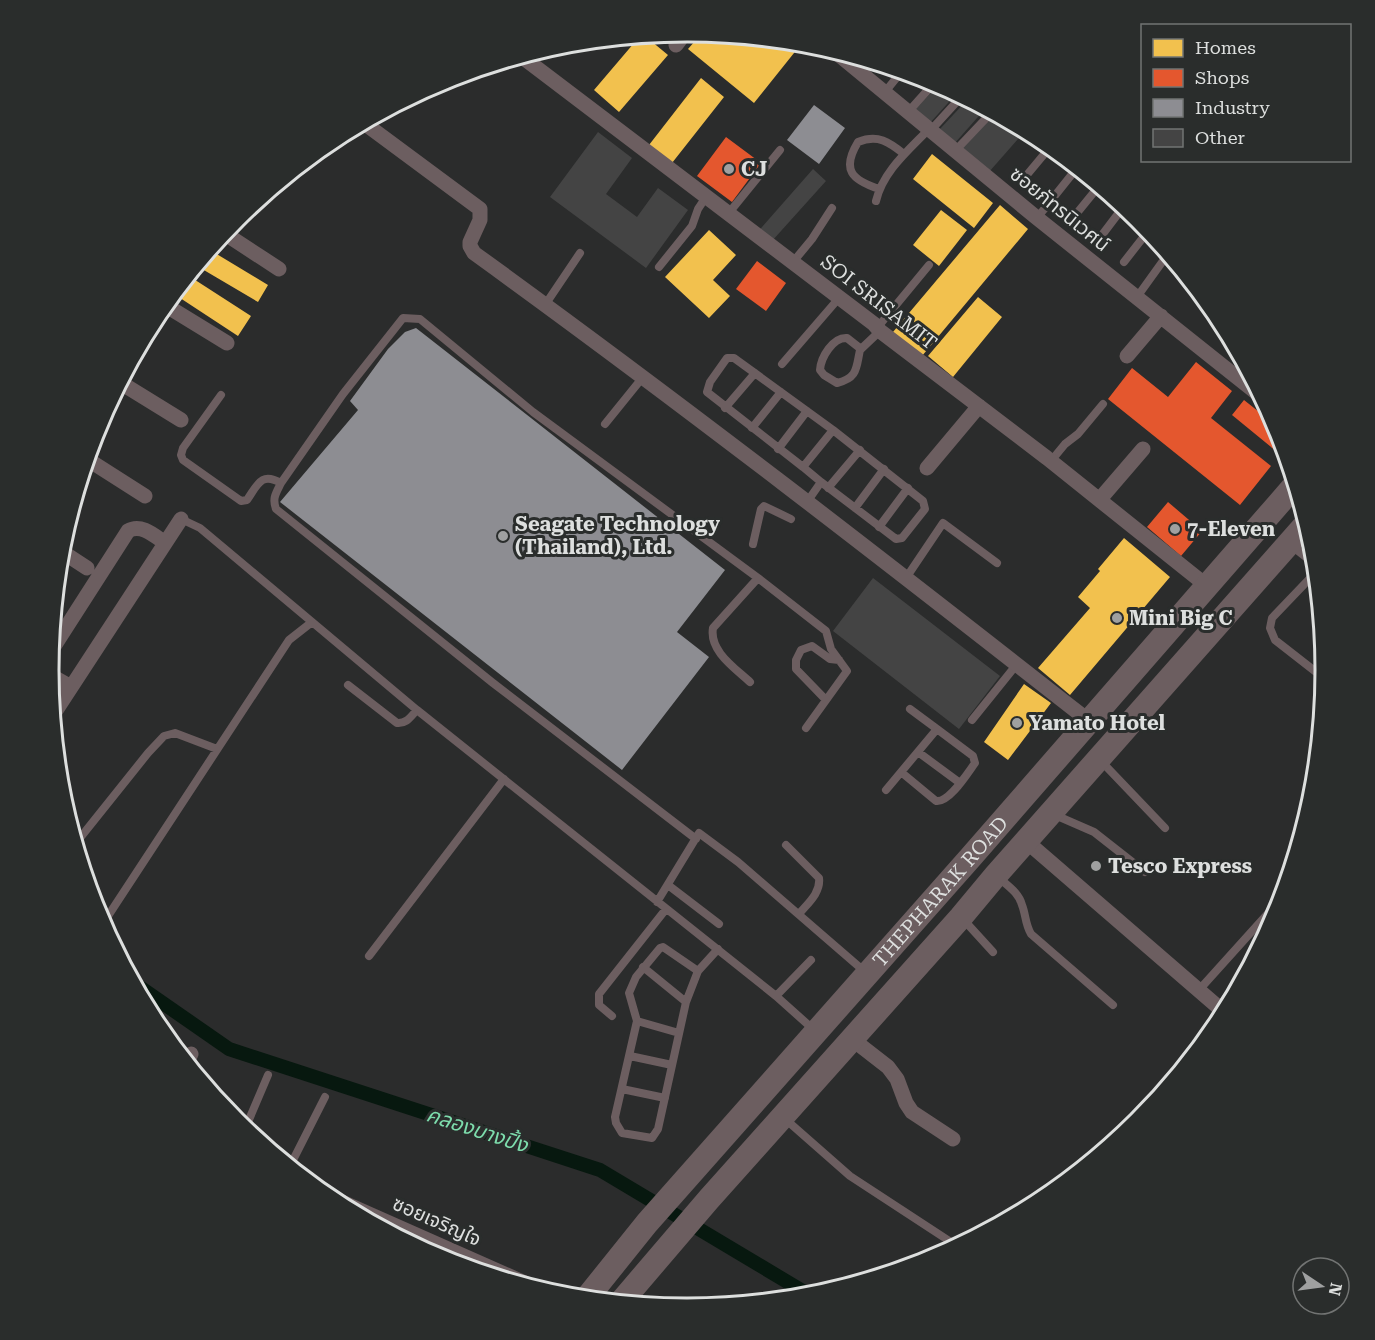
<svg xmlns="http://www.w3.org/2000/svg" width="1375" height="1340" font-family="'Roboto Serif','Noto Sans Thai',serif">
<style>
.homes{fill:#f2c14e}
.shops{fill:#e4572e}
.industry{fill:#8d8d92}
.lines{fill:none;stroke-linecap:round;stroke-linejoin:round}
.canal{stroke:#07180f;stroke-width:14}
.building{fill:#444}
.service{stroke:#6c5e60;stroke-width:8}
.minor{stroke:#6c5e60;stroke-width:15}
.primary{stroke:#6c5e60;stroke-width:24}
.poi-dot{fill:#9fa0a0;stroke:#2a2d2c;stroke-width:2}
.labels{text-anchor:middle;stroke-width:6;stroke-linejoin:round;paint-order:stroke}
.poi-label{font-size:20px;font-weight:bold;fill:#dddfde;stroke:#2a2d2c;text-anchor:start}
.street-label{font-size:20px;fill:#dddfde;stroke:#2a2d2c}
.water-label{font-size:21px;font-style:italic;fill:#7ddcac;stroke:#2a2d2c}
.rim{fill:none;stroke:#dddfde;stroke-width:3}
</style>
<rect width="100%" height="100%" fill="#2b2c2c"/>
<!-- homes -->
<path class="homes" d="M702 33 790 42 798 48 754 103 688 49Z
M640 36H645L668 55 619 112 594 90Z
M701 78 724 97 672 163 649 145Z
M932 154 993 203 974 228 913 179Z
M1000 205 1028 229 922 356 893 332Z
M941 210 967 230 939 266 913 245Z
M709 230 736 255 713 280 730 296 709 318 665 277Z
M210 250 268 285 258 302 197 266Z
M189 276 251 316 238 336 174 294Z
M978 297 1002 317 953 377 928 356Z
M1124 538 1170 577 1070 695 1038 668 1090 608 1078 597 1100 571 1098 569Z
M1024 684 1051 703 1008 760 984 742Z"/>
<!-- shops -->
<path class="shops" d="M726 137 761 163 732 202 697 176Z
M757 261 786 283 766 311 736 289Z
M1196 362 1232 391 1211 418 1271 466 1240 505 1108 399 1132 368 1168 397Z
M1244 400 1278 427 1288 461 1232 415Z
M1168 502 1202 531 1181 556 1147 527Z"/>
<!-- industry -->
<path class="industry" d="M814 105 845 128 819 164 787 140Z
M416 328 725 570 677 632 709 657 622 770 280 502 358 410 350 401 388 349 405 332Z"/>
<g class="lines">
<!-- canal -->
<path class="canal" d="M134 983 229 1049 600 1170 811 1296"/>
</g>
<!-- building -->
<path class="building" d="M939 84 957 93 929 124 915 110Z
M968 99 985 109 954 144 939 130Z
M993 113 1026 130 989 172 962 147Z
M598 132 632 158 606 194 637 217 658 188 688 210 646 268 550 197Z
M813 169 826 181 772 241 755 235Z
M873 578 1000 676 959 729 833 631Z"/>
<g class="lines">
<!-- service -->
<path class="service" d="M885 92 902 71
M909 111 935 82
M931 130 962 96
M955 151 992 112
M1021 182 1051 146
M879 189C852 180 841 170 858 142 878 134 889 142 904 154
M876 201C883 171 909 150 929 129
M1077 213 1099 186
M728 214 780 150
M1037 218 1077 168
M1102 235 1124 206
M793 262 812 239 832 208
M1124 262 1149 230
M659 267 692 226 698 209 706 197
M1137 297 1168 254
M545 305 580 253
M877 328 929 265
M861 349 847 338C833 337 821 357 820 370L824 375 837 383C858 378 856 368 860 350L861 349 880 331
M782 364 839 298
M221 395 183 448 181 455 183 460 241 501 247 500C258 484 261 472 281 483
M725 408 755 373
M605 424 643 377
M752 428 781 392
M778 449 807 411
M1051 461 1065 444 1078 434 1103 404
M803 467 707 392 710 382 727 358H734L833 430
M828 488 860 450
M807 502 821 482 803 467 833 430 923 501 925 509 902 538 896 539 821 482
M855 508 884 469
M181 519 200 528 417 710 776 996 814 1030
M879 527 908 488
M753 544 761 509 764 506 791 519
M1292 546 1316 565
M1316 572 1272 618 1270 628 1275 640 1325 679
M906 578 943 523 997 563
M750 682C735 668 709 651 713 628L758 578
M348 685 397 723C407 724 411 716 417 710
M826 700 796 669V660L801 650 812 646 830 659 839 660
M972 720 1017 664
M918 752 960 783
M1100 760 1165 828
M901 772 936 801C949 803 967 774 975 763L973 756 937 729
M886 790 937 729 910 709
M1055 815 1094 832 1145 872
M696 839 493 683 276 509C272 498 276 493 281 483L343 394 403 318 420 319 533 412 758 578 826 631 831 649 847 671 806 728
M76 843 148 753 164 736 175 733 217 749
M786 845 819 878C821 893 807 904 799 914
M999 878C1008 886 1019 893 1022 905 1026 915 1025 924 1031 934L1113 1005
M668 885 719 924
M657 902 699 833 738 862 864 971
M97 913 106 919 289 640 312 622
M962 918 993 952
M369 956 504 779
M643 967 686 1002
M698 971 663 947 660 948 636 977 629 993 637 1021 615 1117 616 1123 622 1133 652 1138 658 1129 686 1002 698 971 718 949
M1199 990 1282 898
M776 996 811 960
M1218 1007 1244 977
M612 1016 599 1005V994L666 909
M637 1021 679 1033
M630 1056 672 1065
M622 1089 665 1098
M784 1118 850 1176 957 1246
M245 1129 268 1075
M290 1166 325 1097"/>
<!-- minor -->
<path class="minor" d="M676 45 686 32
M833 50 1037 218 1263 398
M521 56 874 324 880 331 1047 458 1207 586
M364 123 480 209V220L470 242V246L474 253C683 404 886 562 1089 721
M224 233 279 269
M165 305 227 343
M1127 356 1161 316
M121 383 181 420
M87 459 145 496
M927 468 979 406
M1100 499 1143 449
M61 551 87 568
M51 651 128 531C141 523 155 536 165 543
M50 675 71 687
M53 715 181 519
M1026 841 1225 1013
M852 1039 888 1067 897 1079 906 1103 912 1112 953 1139
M187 1062 191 1054
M324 1194 534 1287"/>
<!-- primary -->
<g class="primary">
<path id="s1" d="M586 1299 647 1223 970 858 1295 485"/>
<path d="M621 1302 709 1199 961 917 996 875 1307 523"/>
</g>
</g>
<!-- markers -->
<g class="poi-dot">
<circle cx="729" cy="169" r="6"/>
<circle cx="1175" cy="529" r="6"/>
<circle cx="503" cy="536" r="6"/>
<circle cx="1117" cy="618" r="6"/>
<circle cx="1017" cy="723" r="6"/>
<circle cx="1096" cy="866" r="6"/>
</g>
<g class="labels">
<!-- poi labels -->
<g class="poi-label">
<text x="741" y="176">CJ</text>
<text x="515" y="531">Seagate Technology<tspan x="515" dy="23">(Thailand), Ltd.</tspan></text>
<text x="1187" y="536">7-Eleven</text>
<text x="1129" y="625">Mini Big C</text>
<text x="1029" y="730">Yamato Hotel</text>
<text x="1108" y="873">Tesco Express</text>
</g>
<!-- street labels -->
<g class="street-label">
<text transform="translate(1060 209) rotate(39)" y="7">ซอยภัทรนิเวศน์</text>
<text transform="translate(879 302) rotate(38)" y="7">SOI SRISAMIT</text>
<text dy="7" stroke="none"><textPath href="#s1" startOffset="540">THEPHARAK ROAD</textPath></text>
<text transform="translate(437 1221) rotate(24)" y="7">ซอยเจริญใจ</text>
</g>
<!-- water labels -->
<g class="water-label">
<text transform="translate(477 1130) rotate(18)" y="7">คลองบางปิ้ง</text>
</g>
</g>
<!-- crop -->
<path d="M0 0H1375V1340H0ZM59 670a628 628 0 1 1 1256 0a628 628 0 1 1-1256 0Z" fill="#2a2d2c" fill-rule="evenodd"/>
<path class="rim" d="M59 670a628 628 0 1 1 1256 0a628 628 0 1 1-1256 0Z"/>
<!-- legend -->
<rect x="1141" y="24" width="210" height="138" fill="#2a2d2c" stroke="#727473" stroke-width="1.5"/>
<rect x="1153" y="39" width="30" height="18" fill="#f2c14e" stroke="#727473" stroke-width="1.5"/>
<text x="1195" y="54" font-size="18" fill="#dddfde">Homes</text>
<rect x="1153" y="69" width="30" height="18" fill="#e4572e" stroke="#727473" stroke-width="1.5"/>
<text x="1195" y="84" font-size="18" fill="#dddfde">Shops</text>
<rect x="1153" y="99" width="30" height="18" fill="#8d8d92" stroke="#727473" stroke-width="1.5"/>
<text x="1195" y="114" font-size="18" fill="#dddfde">Industry</text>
<rect x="1153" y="129" width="30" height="18" fill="#444444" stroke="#727473" stroke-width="1.5"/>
<text x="1195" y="144" font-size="18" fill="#dddfde">Other</text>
<!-- north arrow -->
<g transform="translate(1321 1286) rotate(103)"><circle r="28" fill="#2a2d2c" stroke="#727473" stroke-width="1.5"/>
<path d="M0-4.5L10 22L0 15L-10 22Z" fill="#9fa0a0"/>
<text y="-9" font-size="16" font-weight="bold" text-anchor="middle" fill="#dddfde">N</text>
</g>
</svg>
